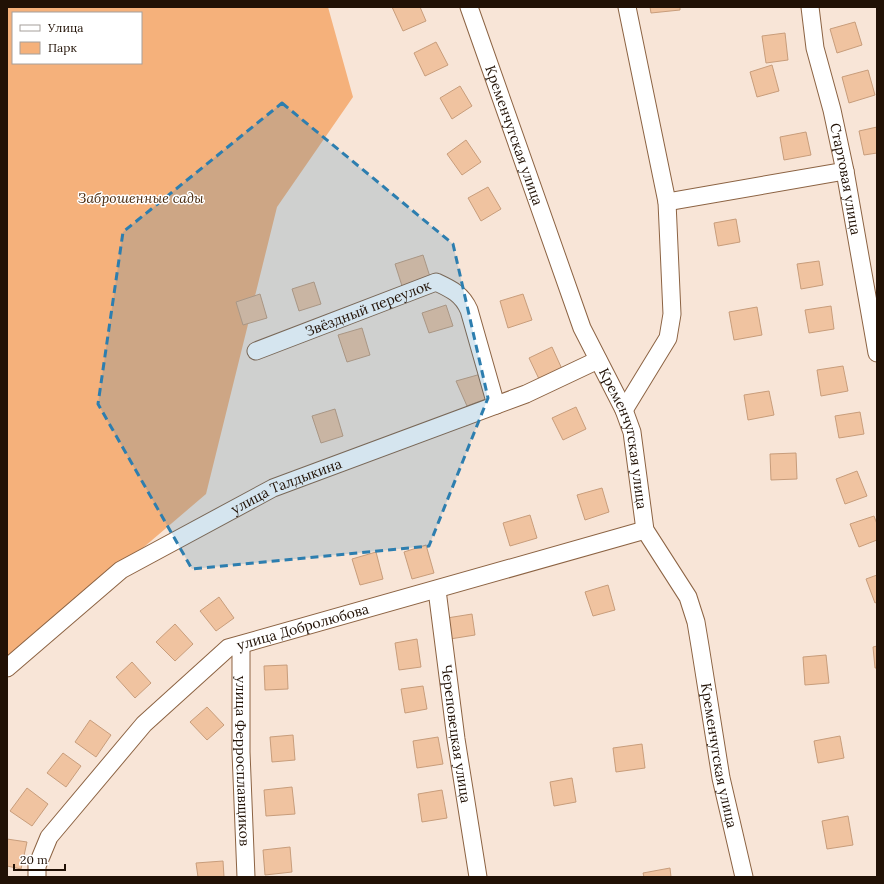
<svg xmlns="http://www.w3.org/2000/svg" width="884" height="884" font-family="Lora,serif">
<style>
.green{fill:#f5b17b;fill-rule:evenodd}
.building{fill:#f0c3a0;stroke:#c89d7b}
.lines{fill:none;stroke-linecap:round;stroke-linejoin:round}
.street-casing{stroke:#8c6343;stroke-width:19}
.street{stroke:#fff;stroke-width:17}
.marked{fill:#2d7eaf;fill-opacity:0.2;stroke:#2d7eaf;stroke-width:3;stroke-dasharray:8 5;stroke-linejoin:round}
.labels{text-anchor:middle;stroke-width:3;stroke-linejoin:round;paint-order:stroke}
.street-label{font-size:14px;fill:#211105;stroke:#fff}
.park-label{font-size:14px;font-style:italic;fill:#47270a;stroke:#fff}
</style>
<rect width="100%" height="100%" fill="#f8e5d7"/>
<!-- green -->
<path class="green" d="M7 7H328L353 97 277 207 206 494 7 664ZM13 13H141V63H13Z"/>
<!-- building -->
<path class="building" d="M392 7H420L426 21 403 31Z
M650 7H680V10L651 13Z
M855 22 862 45 837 53 830 29Z
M785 33 788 60 766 63 762 36Z
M436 42 448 65 425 76 414 53Z
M772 65 779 91 757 97 750 72Z
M868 70 875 95 849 103 842 77Z
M460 86 472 106 452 119 440 98Z
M877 127V153L864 155 859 131Z
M806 132 811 155 784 160 780 137Z
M466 140 481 162 462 175 447 154Z
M488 187 501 209 481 221 468 198Z
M736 219 740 242 718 246 714 223Z
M423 255 431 280 403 289 395 264Z
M819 261 823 285 801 289 797 264Z
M314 282 321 304 299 311 292 289Z
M260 294 267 318 243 325 236 302Z
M523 294 532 320 508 328 500 301Z
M446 305 453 326 429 333 422 313Z
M831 306 834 329 809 333 805 310Z
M757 307 762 335 734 340 729 312Z
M362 328 370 355 347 362 338 335Z
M552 347 562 369 539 379 529 358Z
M843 366 848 391 821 396 817 370Z
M481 374 491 397 467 406 456 381Z
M769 391 774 415 748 420 744 395Z
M576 407 586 429 563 440 552 418Z
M335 409 343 436 321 443 312 416Z
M860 412 864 434 839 438 835 416Z
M796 453 797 479 771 480 770 454Z
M857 471 867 496 845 504 836 479Z
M602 488 609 512 585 520 577 495Z
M530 515 537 538 510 546 503 523Z
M874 516 877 524V540L859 547 850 524Z
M426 545 434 573 412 579 404 552Z
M376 552 383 579 360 585 352 559Z
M877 575V602L875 603 866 579Z
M608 585 615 610 593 616 585 592Z
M219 597 234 618 216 631 200 611Z
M472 614 475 635 450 639 447 618Z
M175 624 193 644 175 661 156 642Z
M417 639 421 667 399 670 395 643Z
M877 646V668H875L873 647Z
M826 655 829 683 805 685 803 657Z
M132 662 151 683 135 698 116 677Z
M287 665 288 689 265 690 264 666Z
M423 686 427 709 405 713 401 689Z
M207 707 224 725 207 740 190 722Z
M90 720 111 735 96 757 75 742Z
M293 735 295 760 272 762 270 737Z
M840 736 844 758 818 763 814 741Z
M438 737 443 764 417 768 413 741Z
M642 744 645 768 616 772 613 748Z
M63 753 81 766 66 787 47 773Z
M572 778 576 802 554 806 550 782Z
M292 787 295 814 266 816 264 790Z
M27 788 48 804 32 826 10 811Z
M442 790 447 818 422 822 418 794Z
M848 816 853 845 827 849 822 821Z
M7 839 27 842 21 869 7 866Z
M290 847 292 872 265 875 263 850Z
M223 861 224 877H198L196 863Z
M670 868 671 877H644L643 873Z"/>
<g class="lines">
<!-- street casing -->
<g class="street-casing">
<g id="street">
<path id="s1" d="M469 7 582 328 624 410 632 432 645 530 688 597 696 622 700 646 721 778 744 877"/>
<path id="s2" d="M810 7 815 48 832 110 845 171 877 353"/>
<path d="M667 202 845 171"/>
<path id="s3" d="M256 351 436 282C451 289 462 294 469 310L496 405"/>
<path d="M624 410 668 338 672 314 667 202 627 7"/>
<path id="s4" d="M437 590 456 739 478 877"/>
<path id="s5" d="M241 645V752L246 877"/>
<path id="s6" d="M7 668 121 570 273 488 526 394 598 360"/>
<path id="s7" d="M37 877V866L49 837 144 724 228 648 645 530"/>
</g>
</g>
<!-- street -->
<use href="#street" class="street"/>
</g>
<!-- marked area -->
<path class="marked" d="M282 103 453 244 488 398 429 546 192 569 98 404 123 232Z"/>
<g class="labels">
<!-- street labels -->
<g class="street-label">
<text dy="5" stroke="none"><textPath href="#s1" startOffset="136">Кременчугская улица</textPath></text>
<text dy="5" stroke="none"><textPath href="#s2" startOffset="176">Стартовая улица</textPath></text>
<text dy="5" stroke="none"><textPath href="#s3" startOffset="120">Звёздный переулок</textPath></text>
<text dy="5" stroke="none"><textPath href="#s1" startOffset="460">Кременчугская улица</textPath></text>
<text dy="5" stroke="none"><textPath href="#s6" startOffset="336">улица Талдыкина</textPath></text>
<text dy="5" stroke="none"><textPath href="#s7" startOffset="381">улица Добролюбова</textPath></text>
<text dy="5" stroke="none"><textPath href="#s4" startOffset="145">Череповецкая улица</textPath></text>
<text dy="5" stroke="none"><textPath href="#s1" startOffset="796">Кременчугская улица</textPath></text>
<text dy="5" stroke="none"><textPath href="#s5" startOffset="116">улица Ферросплавщиков</textPath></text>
</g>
<!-- park labels -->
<g class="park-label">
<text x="141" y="203">Заброшенные сады</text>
</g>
</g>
<!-- border -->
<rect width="884" height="884" fill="none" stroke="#211105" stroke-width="16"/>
<!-- legend -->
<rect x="12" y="12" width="130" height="52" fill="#ffffff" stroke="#a6a09b"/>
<rect x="20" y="25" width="20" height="6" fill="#ffffff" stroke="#a6a09b"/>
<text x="48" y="32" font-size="12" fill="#211105">Улица</text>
<rect x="20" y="42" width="20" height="12" fill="#f5b17b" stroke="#a6a09b"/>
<text x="48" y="52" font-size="12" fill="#211105">Парк</text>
<!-- scale -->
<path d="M14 864v6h51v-6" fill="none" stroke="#211105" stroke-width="2"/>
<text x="20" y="864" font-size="12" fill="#211105" stroke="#ffffff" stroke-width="3" paint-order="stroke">20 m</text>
</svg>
